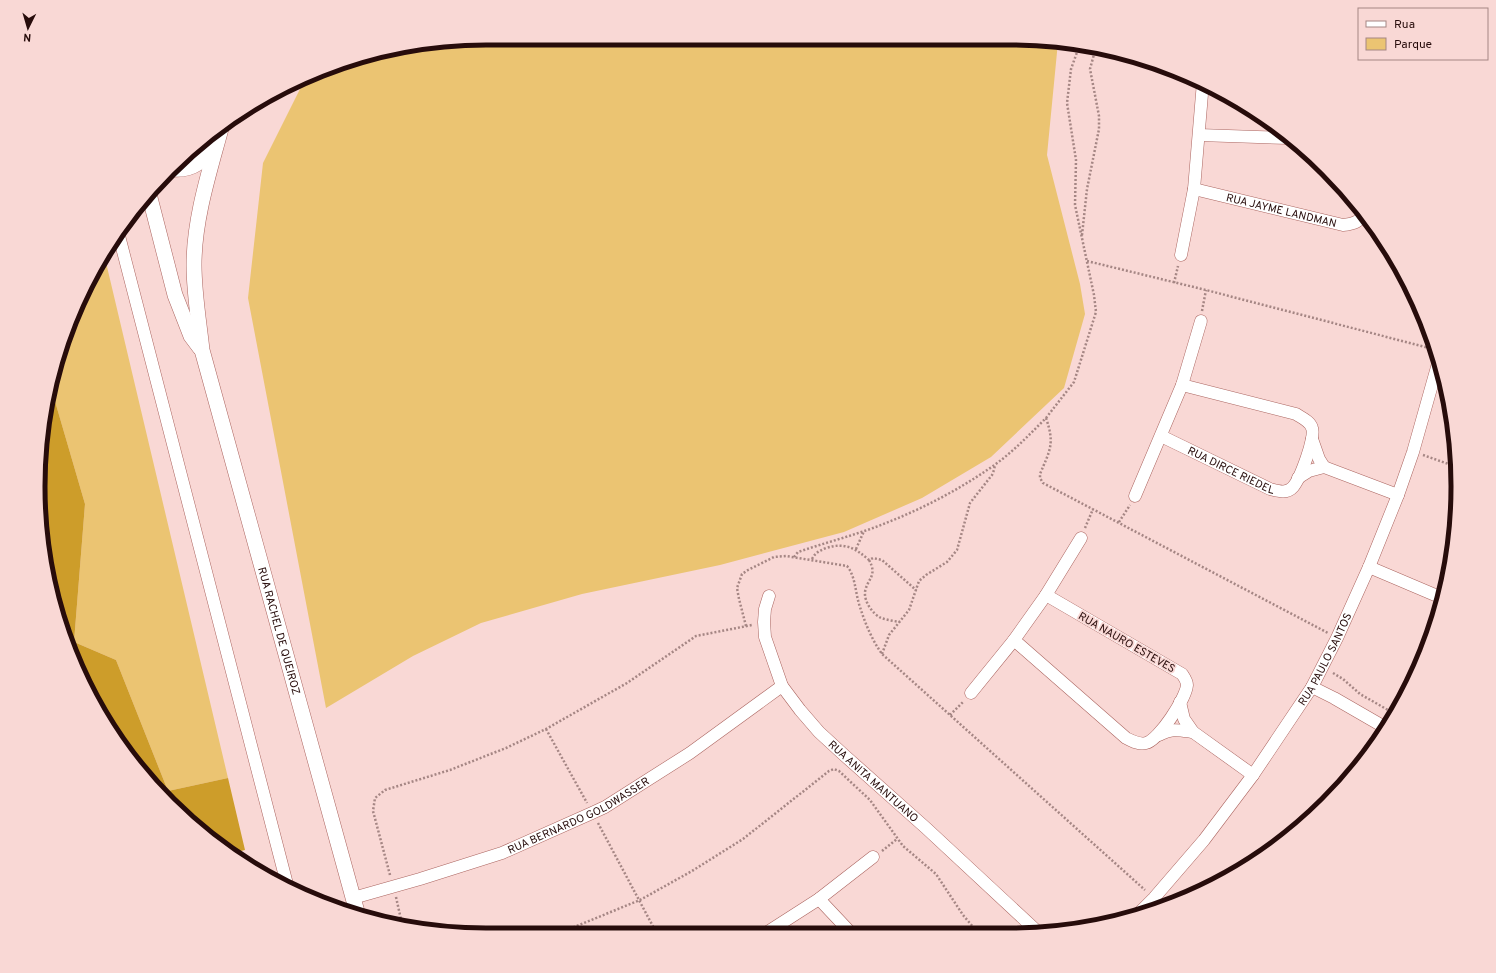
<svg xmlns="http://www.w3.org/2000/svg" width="1496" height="973" font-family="Overpass,sans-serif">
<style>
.green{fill:#ebc472}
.forest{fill:#cd9d2a}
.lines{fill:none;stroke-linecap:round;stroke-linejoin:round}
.minor-casing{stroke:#ab6560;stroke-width:13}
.tertiary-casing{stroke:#ab6560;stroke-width:16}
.path{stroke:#a58684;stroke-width:2.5;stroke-dasharray:2 2;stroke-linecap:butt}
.minor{stroke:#fff;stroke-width:12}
.tertiary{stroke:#fff;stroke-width:15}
.labels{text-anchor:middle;stroke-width:3.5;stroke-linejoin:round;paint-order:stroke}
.street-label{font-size:11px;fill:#270c0b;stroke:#f9d8d5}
.rim{fill:none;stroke:#270c0b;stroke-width:5}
</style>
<rect width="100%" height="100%" fill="#f9d8d5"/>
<!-- green -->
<path class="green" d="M428 42H1058L1047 155 1080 284 1085 314 1064 388 991 457 922 498 844 532 720 565 582 594 481 623 413 656 326 708 248 298 263 163 304 81 343 62Z
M104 254 228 778 168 791 116 660 74 642 85 504 52 391 62 342 98 262Z"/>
<!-- forest -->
<path class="forest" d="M52 391 85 504 74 642 116 660 168 791 228 778 245 850 232 853 191 824 149 782 98 711 53 602 42 545 39 457Z"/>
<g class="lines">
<!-- minor casing -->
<g class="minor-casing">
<g id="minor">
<path d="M1199 135 1288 138"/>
<path id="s1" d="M1194 189 1343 225C1353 224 1361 222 1364 212"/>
<path d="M118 232 288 888"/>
<path d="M1181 255 1194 189 1203 82"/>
<path id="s2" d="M1161 436 1270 489C1278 491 1287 494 1293 487 1300 479 1316 437 1312 428 1310 421 1302 418 1296 414L1182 385"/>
<path d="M1324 467 1398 495"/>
<path d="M1298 478 1309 471 1324 467 1319 459 1312 439"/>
<path d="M1135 496 1182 385 1201 321"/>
<path d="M1369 567 1435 595"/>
<path id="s3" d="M769 596 765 609 764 622 765 637 782 686 800 710 819 732 844 755 926 828 1040 934"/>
<path d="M1014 640 1126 738C1132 741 1139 745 1146 743 1159 740 1186 698 1187 685 1187 681 1184 677 1182 674L1046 595"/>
<path d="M1312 687 1334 698 1386 728"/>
<path d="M971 693 1014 640 1046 595 1081 538"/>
<path d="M1193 732 1253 775"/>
<path d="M1159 735C1172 728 1178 730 1193 732L1184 719 1180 702"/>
<path id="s4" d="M353 898 420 879 502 853 592 813 605 807 690 753 782 686"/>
<path d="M819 899 851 933"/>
<path id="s5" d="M1136 916 1154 898 1204 840 1253 775 1312 687 1337 638 1369 567 1398 495 1413 452 1439 360"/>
<path d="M766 933 819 899 873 857"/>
</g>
</g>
<!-- tertiary casing -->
<g class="tertiary-casing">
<g id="tertiary">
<path id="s6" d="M222 125C210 170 194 218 194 265 194 293 199 322 202 350L357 912"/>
<path d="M172 169C193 171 204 161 214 144"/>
<path d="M149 194 175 295 191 336 200 348"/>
</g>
</g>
<!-- path -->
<path class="path" d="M1082 235 1087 189 1099 129V116L1090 69 1096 47
M1087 261 1206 290 1433 349
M1174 283 1178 266
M1202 311 1206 290
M1046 418 1074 382 1096 312 1094 295 1075 205 1076 160 1067 103 1071 69 1080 44
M1423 455 1457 467
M1119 522 1130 505
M1085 528 1093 509
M856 549 864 531
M794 557 798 552 804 550C831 541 859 534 886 523 924 508 960 489 993 466 1013 452 1029 435 1046 418 1055 444 1050 450 1040 474V478L1043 483 1328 633
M812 559C815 553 819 551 826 548 845 542 855 548 869 560L873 558 882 560 916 590
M869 560C878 576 867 579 865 592 864 602 873 614 881 618 887 620 894 621 900 622
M746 626 739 599 737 588 742 574 748 570 774 557 786 556 847 566C856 577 855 593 860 607 865 623 872 640 882 654L1145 890
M882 654 889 635 909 610 919 581 926 575 947 562 957 550 970 503 992 475 994 470 995 465
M1333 673 1343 679 1360 694 1395 714
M950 715 964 701
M546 729 587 803
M598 823 656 932
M882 851 897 839
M390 875 373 811 375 798 385 790 450 770 506 748 546 729 627 683 696 636 752 625
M396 897 402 924
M562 932 640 900 692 871 743 839 829 771 834 769 839 771 870 800 903 846 936 874 963 915 979 934"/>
<!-- minor -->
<use href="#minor" class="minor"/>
<!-- tertiary -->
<use href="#tertiary" class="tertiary"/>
</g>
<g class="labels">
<!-- street labels -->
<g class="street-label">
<text dy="4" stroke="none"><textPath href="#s1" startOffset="90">RUA JAYME LANDMAN</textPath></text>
<text dy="4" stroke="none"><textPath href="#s2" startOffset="78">RUA DIRCE RIEDEL</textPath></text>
<text dy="4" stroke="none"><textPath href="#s6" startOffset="520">RUA RACHEL DE QUEIROZ</textPath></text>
<text transform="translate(1127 642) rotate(30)" y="4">RUA NAURO ESTEVES</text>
<text dy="4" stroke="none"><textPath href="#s5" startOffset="320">RUA PAULO SANTOS</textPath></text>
<text dy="4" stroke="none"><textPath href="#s3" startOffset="226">RUA ANITA MANTUANO</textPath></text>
<text dy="4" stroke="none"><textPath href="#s4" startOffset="241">RUA BERNARDO GOLDWASSER</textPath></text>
</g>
</g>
<!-- crop -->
<path d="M0 0H1496V973H0ZM486 45H1010A441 441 0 0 1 1451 486V487A441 441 0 0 1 1010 928H486A441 441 0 0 1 45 487V486A441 441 0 0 1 486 45Z" fill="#f9d8d5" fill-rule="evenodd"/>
<path class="rim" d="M486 45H1010A441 441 0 0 1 1451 486V487A441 441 0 0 1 1010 928H486A441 441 0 0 1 45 487V486A441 441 0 0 1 486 45Z"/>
<!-- legend -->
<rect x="1358" y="8" width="130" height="52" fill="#f9d8d5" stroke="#a58684"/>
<rect x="1366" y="21" width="20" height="6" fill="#ffffff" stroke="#a58684"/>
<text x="1394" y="28" font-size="12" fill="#270c0b">Rua</text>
<rect x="1366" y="38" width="20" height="12" fill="#ebc472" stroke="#a58684"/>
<text x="1394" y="48" font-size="12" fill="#270c0b">Parque</text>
<!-- north arrow -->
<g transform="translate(28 28) rotate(185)" stroke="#f9d8d5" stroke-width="3" paint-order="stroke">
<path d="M0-3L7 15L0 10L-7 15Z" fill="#270c0b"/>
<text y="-6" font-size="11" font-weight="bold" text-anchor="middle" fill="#270c0b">N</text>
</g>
</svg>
